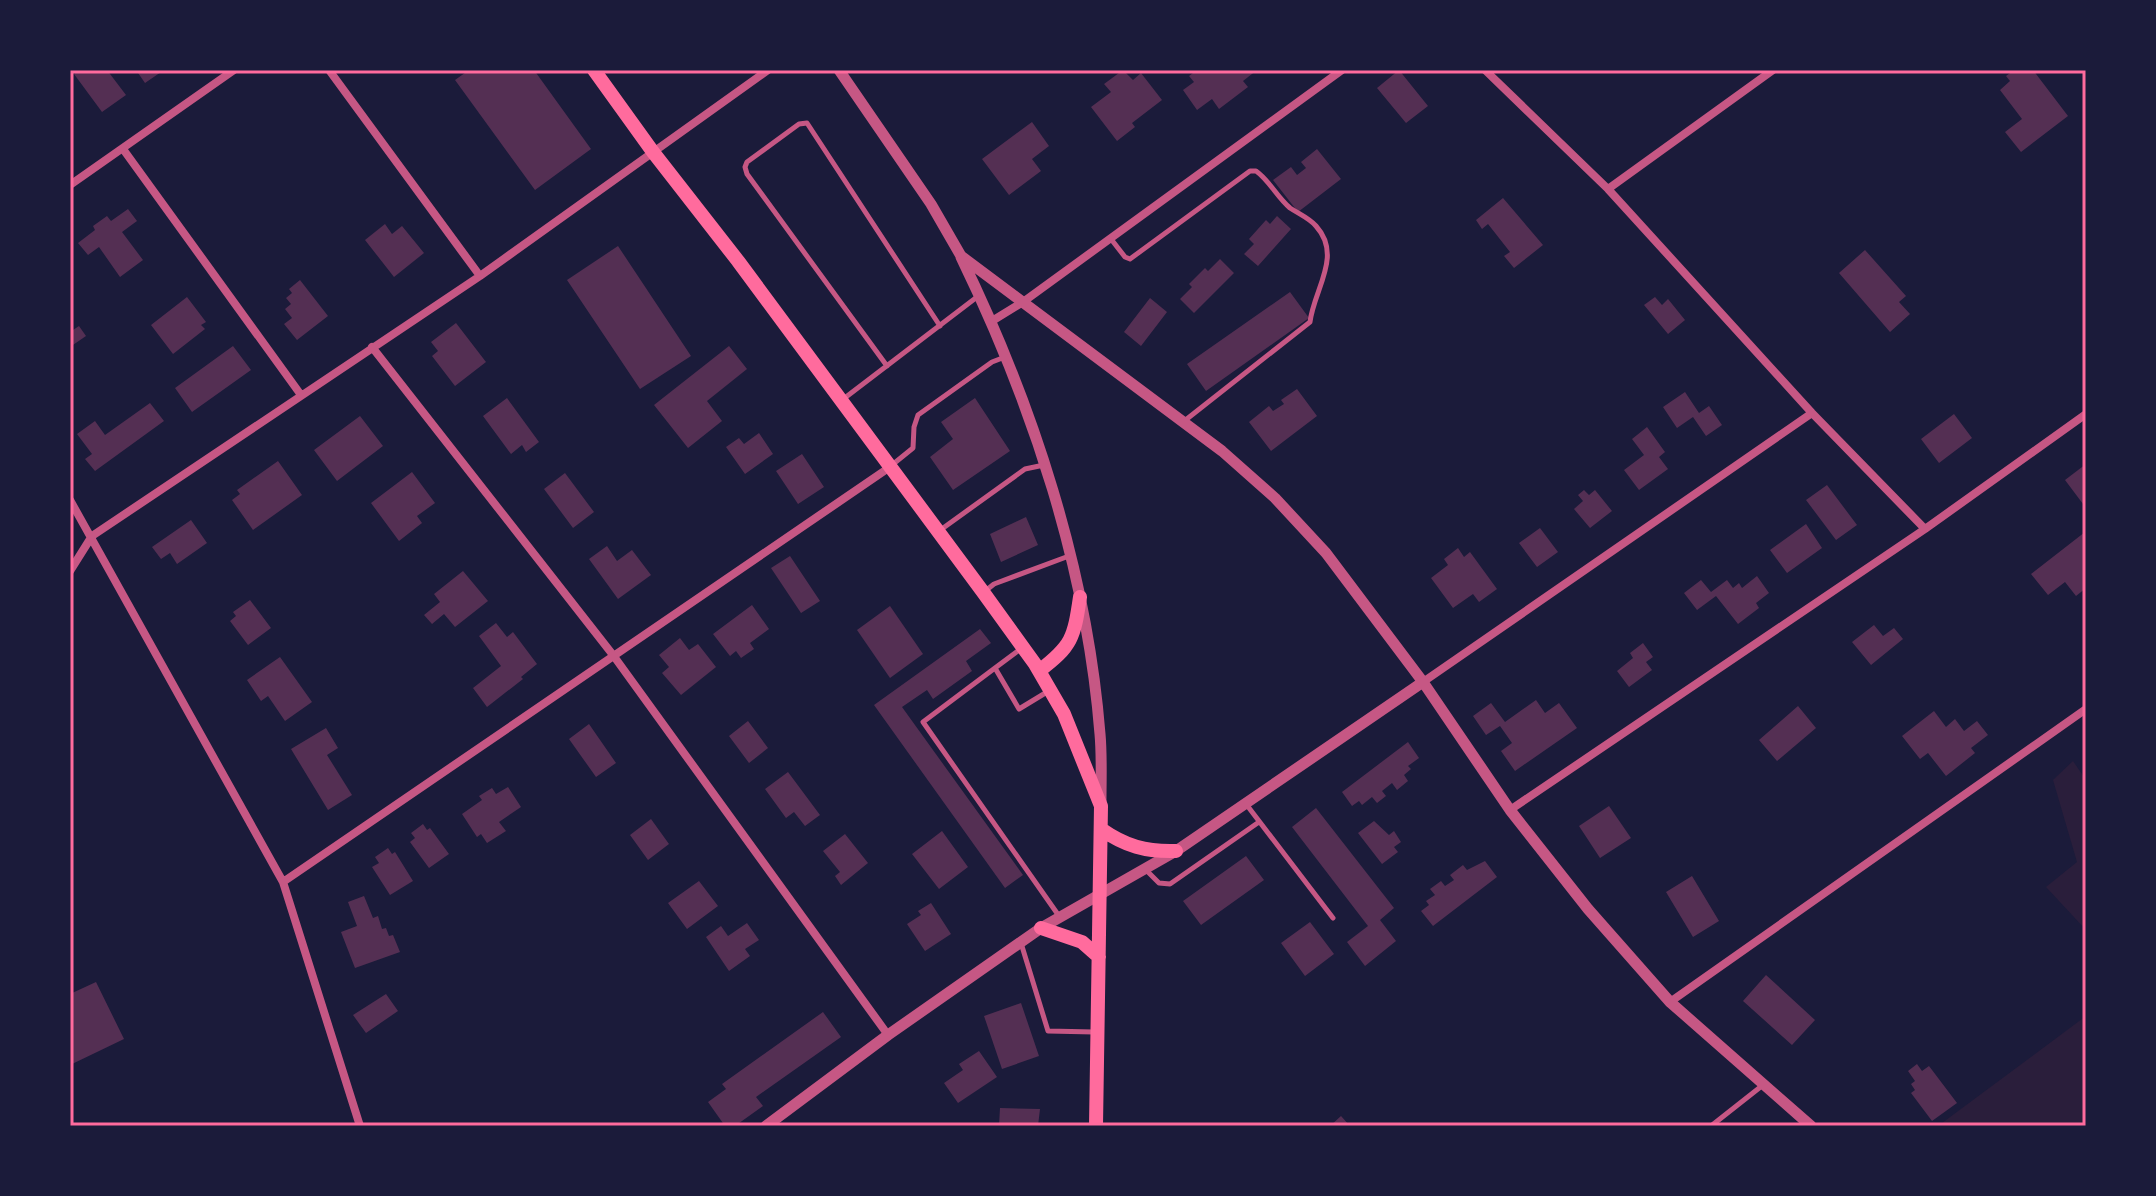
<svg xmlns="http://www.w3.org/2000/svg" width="2156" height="1196" font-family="'Nunito Sans',sans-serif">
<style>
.green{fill:#2a1e3b}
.building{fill:#542f53}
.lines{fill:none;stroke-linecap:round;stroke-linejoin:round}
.service{stroke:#c65784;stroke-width:5}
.minor{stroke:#c65784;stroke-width:8}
.tertiary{stroke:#c65784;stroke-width:11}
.primary{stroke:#ff6b9d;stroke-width:14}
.neatline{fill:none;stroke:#ff6b9d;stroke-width:3}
</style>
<rect width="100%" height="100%" fill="#1b1b3a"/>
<!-- green -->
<path class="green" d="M2073 761 2086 780V930L2046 887 2077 862 2053 780Z
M2086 1016V1126H1938Z"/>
<!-- building -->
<path class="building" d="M80 70H107L126 95 102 112 74 74Z
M136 70H164L145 83Z
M469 70H534L591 149 535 190 455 80Z
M1123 70 1133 80 1141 73 1162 100 1132 123 1135 127 1117 141 1091 107 1111 92 1104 84Z
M1197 70H1257L1243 81 1248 87 1219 109 1212 99 1197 110 1183 90 1194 82 1189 76Z
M1399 70 1428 106 1406 123 1377 88Z
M2014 70H2020L2022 73 2033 70 2068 116 2021 152 2005 132 2022 119 2000 90 2010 81 2006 76Z
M1032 122 1049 146 1032 159 1041 171 1009 195 982 159Z
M1317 149 1341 179 1298 212 1273 180 1291 167 1297 175 1306 168 1301 162Z
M1503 198 1543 245 1514 268 1504 256 1510 252 1488 224 1482 229 1476 220Z
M128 209 137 221 122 232 143 260 120 277 99 247 88 255 78 243 95 230 93 226 107 216 111 221Z
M1277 216 1291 229 1258 266 1244 254 1254 244 1249 239 1266 220 1270 224Z
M385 224 392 234 402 226 424 253 394 277 365 240Z
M618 246 691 356 640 389 567 280Z
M1865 250 1906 296 1899 302 1910 314 1890 332 1839 273Z
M1220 259 1234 273 1194 313 1180 299 1192 287 1189 284 1205 268 1208 271Z
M300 280 328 316 297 340 284 324 292 318 285 309 291 304 286 298 292 293 289 289Z
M1290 292 1309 318 1206 391 1187 364Z
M187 297 206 322 201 325 205 329 173 354 151 325Z
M1655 297 1662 305 1668 299 1685 320 1668 334 1644 305Z
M1150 298 1167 312 1141 346 1124 332Z
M456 323 486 362 455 386 432 356 438 351 431 342Z
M70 325 73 330 79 326 86 336 70 347Z
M233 346 251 370 192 412 175 388Z
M729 346 747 369 707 401 722 421 688 448 654 405Z
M1297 389 1317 416 1271 451 1249 422 1269 406 1273 411 1284 404 1281 400Z
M1685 392 1699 413 1709 406 1722 425 1706 436 1693 417 1677 428 1663 407Z
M507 398 539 442 526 452 522 445 511 454 483 416Z
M975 398 1010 451 953 490 930 457 953 439 941 422Z
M150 403 164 421 95 471 85 459 92 454 77 434 95 421 105 435Z
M1954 414 1972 438 1939 463 1921 439Z
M360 416 383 446 337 481 314 450Z
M1647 427 1665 452 1659 457 1668 469 1639 490 1624 470 1644 455 1632 439Z
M759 433 773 454 745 474 726 447 739 438 744 444Z
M802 454 824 487 798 504 776 471Z
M278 461 302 495 253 530 232 500 240 494 237 490Z
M2086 464V508L2065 480Z
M412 472 435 503 417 516 422 523 399 541 371 503Z
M565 473 594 512 573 528 544 489Z
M1827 485 1857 525 1836 540 1806 500Z
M1584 490 1589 495 1595 490 1612 511 1590 528 1574 509 1583 501 1578 495Z
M1026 517 1038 545 1001 562 990 534Z
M191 520 207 543 177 564 170 553 161 559 152 547Z
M1806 524 1822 548 1787 573 1770 550Z
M1540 528 1558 552 1537 567 1519 543Z
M2085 532 2086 588 2076 596 2065 582 2048 595 2031 574Z
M607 546 617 561 632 550 651 575 618 599 589 559Z
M1458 548 1464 557 1470 552 1497 589 1479 602 1473 594 1453 608 1431 578 1448 565 1444 559Z
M790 556 820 601 801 613 771 568Z
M463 571 488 601 455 627 444 614 432 624 424 615 440 602 434 594Z
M1757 576 1769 593 1756 603 1759 608 1738 624 1716 596 1697 610 1684 593 1701 580 1711 592 1727 580 1733 588 1739 583 1742 588Z
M250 600 271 628 248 645 230 621 236 616 233 612Z
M752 605 769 629 750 643 754 649 741 658 736 651 730 656 713 634Z
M890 606 923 654 890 678 857 630Z
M496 623 507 637 513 632 537 664 521 677 523 679 487 707 473 688 501 666 479 636Z
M1874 625 1883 636 1894 628 1903 639 1871 665 1852 642Z
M980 629 991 643 966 661 972 671 933 699 927 690 902 707 1023 875 1005 888 874 705Z
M680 638 689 650 698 644 716 667 681 695 662 673 669 667 659 655Z
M1643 643 1653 657 1646 662 1652 670 1629 687 1617 671 1633 658 1630 653Z
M280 657 312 702 285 721 268 696 261 701 247 680Z
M1536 700 1545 713 1559 703 1577 728 1515 771 1501 751 1512 743 1500 726 1486 735 1473 716 1491 703 1505 722Z
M1798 706 1816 728 1777 761 1759 740Z
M1934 711 1946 727 1955 719 1964 731 1977 721 1988 735 1971 748 1975 753 1946 776 1928 753 1920 759 1902 736Z
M748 721 768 748 749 763 729 736Z
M589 724 616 763 596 777 569 739Z
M326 728 338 748 327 755 352 795 328 810 291 749Z
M1408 742 1419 758 1408 766 1411 769 1404 775 1408 781 1397 790 1392 783 1382 791 1386 796 1377 803 1372 797 1362 805 1359 801 1352 806 1342 792Z
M788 772 820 815 805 826 794 812 786 818 765 789Z
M508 787 521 807 499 822 506 831 487 843 481 834 477 837 462 814 482 800 479 796 492 788 496 794Z
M1609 806 1631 838 1600 858 1579 826Z
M1316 808 1394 908 1380 920 1396 941 1365 966 1347 942 1368 926 1292 827Z
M651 819 669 844 648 860 630 835Z
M1374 821 1389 835 1394 831 1401 842 1394 847 1398 852 1382 864 1358 833Z
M423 824 427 830 430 828 449 854 429 868 410 842 415 838 411 833Z
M942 831 968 867 939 889 912 854Z
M845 834 868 863 841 885 835 876 840 872 823 851Z
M388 848 392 854 395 852 413 881 390 895 372 867 379 863 375 857Z
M1246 856 1264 880 1201 925 1183 901Z
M1485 861 1497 877 1433 926 1421 911 1429 905 1426 901 1435 895 1430 889 1441 881 1445 886 1454 880 1450 875 1463 865 1467 870Z
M1692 876 1719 921 1693 937 1666 892Z
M699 881 718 906 687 929 668 903Z
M364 896 373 918 378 916 382 929 386 928 389 936 393 935 400 952 355 968 341 932 357 926 348 902Z
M931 903 951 934 925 951 907 924 921 915 918 911Z
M1310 922 1334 954 1305 976 1281 943Z
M747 923 759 940 745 949 750 956 729 971 706 937 721 926 728 936Z
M1766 975 1815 1020 1792 1045 1743 1001Z
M96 982 124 1039 70 1065V994Z
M386 994 398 1011 366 1033 353 1015Z
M1021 1003 1039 1056 1002 1069 984 1016Z
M823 1012 841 1037 756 1097 763 1106 735 1126H725L708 1102 726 1089 722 1084Z
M979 1051 997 1077 958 1103 944 1083 963 1070 959 1064Z
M1917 1064 1922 1071 1929 1066 1957 1103 1932 1121 1911 1093 1915 1090 1911 1084 1915 1081 1908 1071Z
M1000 1108 1040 1109 1038 1126H999Z
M1341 1116 1350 1126H1330Z"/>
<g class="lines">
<!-- service -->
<path class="service" d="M1111 239 1125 257 1130 259 1250 171H1256C1269 180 1277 197 1290 208 1299 214 1309 218 1316 226 1343 256 1314 289 1310 322L1183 422
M887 366 747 174 745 167 747 162 799 124 807 123 940 326
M842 400 977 297
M892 465 913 448 914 427 918 415 992 362 1005 357
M939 531 1025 469 1044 465
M984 592 994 584 1069 556
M995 668 1023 647
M1047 692 1019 709 995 668 923 722 1059 916
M1246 804 1333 918
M1145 869 1159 883 1170 884 1259 822
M1021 943 1048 1031 1094 1032
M1711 1126 1763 1085"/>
<!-- minor -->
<path class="minor" d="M329 70 480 276
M1485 70 1608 189 1812 413 1925 529
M123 149 301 395
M70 185 234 70
M1608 189 1773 70
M992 321 1023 302 1342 70
M372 347 613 655 888 1035
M70 500 283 882 360 1126
M70 571 92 536 480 276 768 70
M1423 682 1812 413
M1510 810 1925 529 2086 414
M283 882 890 467
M1670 1002 2086 709"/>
<!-- tertiary -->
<path class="tertiary" d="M839 70 931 204 961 256 1222 451 1275 498 1326 553 1423 682 1510 810 1588 909 1670 1002 1811 1126
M961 257C1033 405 1087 570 1100 734 1102 756 1101 779 1101 801
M766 1126 888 1035 1041 928 1176 851 1423 682"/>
<!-- primary -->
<path class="primary" d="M594 70 653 152 738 261 983 592 1035 664 1064 714 1101 806 1096 1126
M1039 671C1072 646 1074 638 1080 597
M1101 829C1125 846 1146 852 1176 851
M1041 928 1082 942 1099 957"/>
</g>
<!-- border -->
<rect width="2156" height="1196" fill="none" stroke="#1b1b3a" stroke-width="144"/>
<rect x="72" y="72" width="2012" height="1052" class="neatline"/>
</svg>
